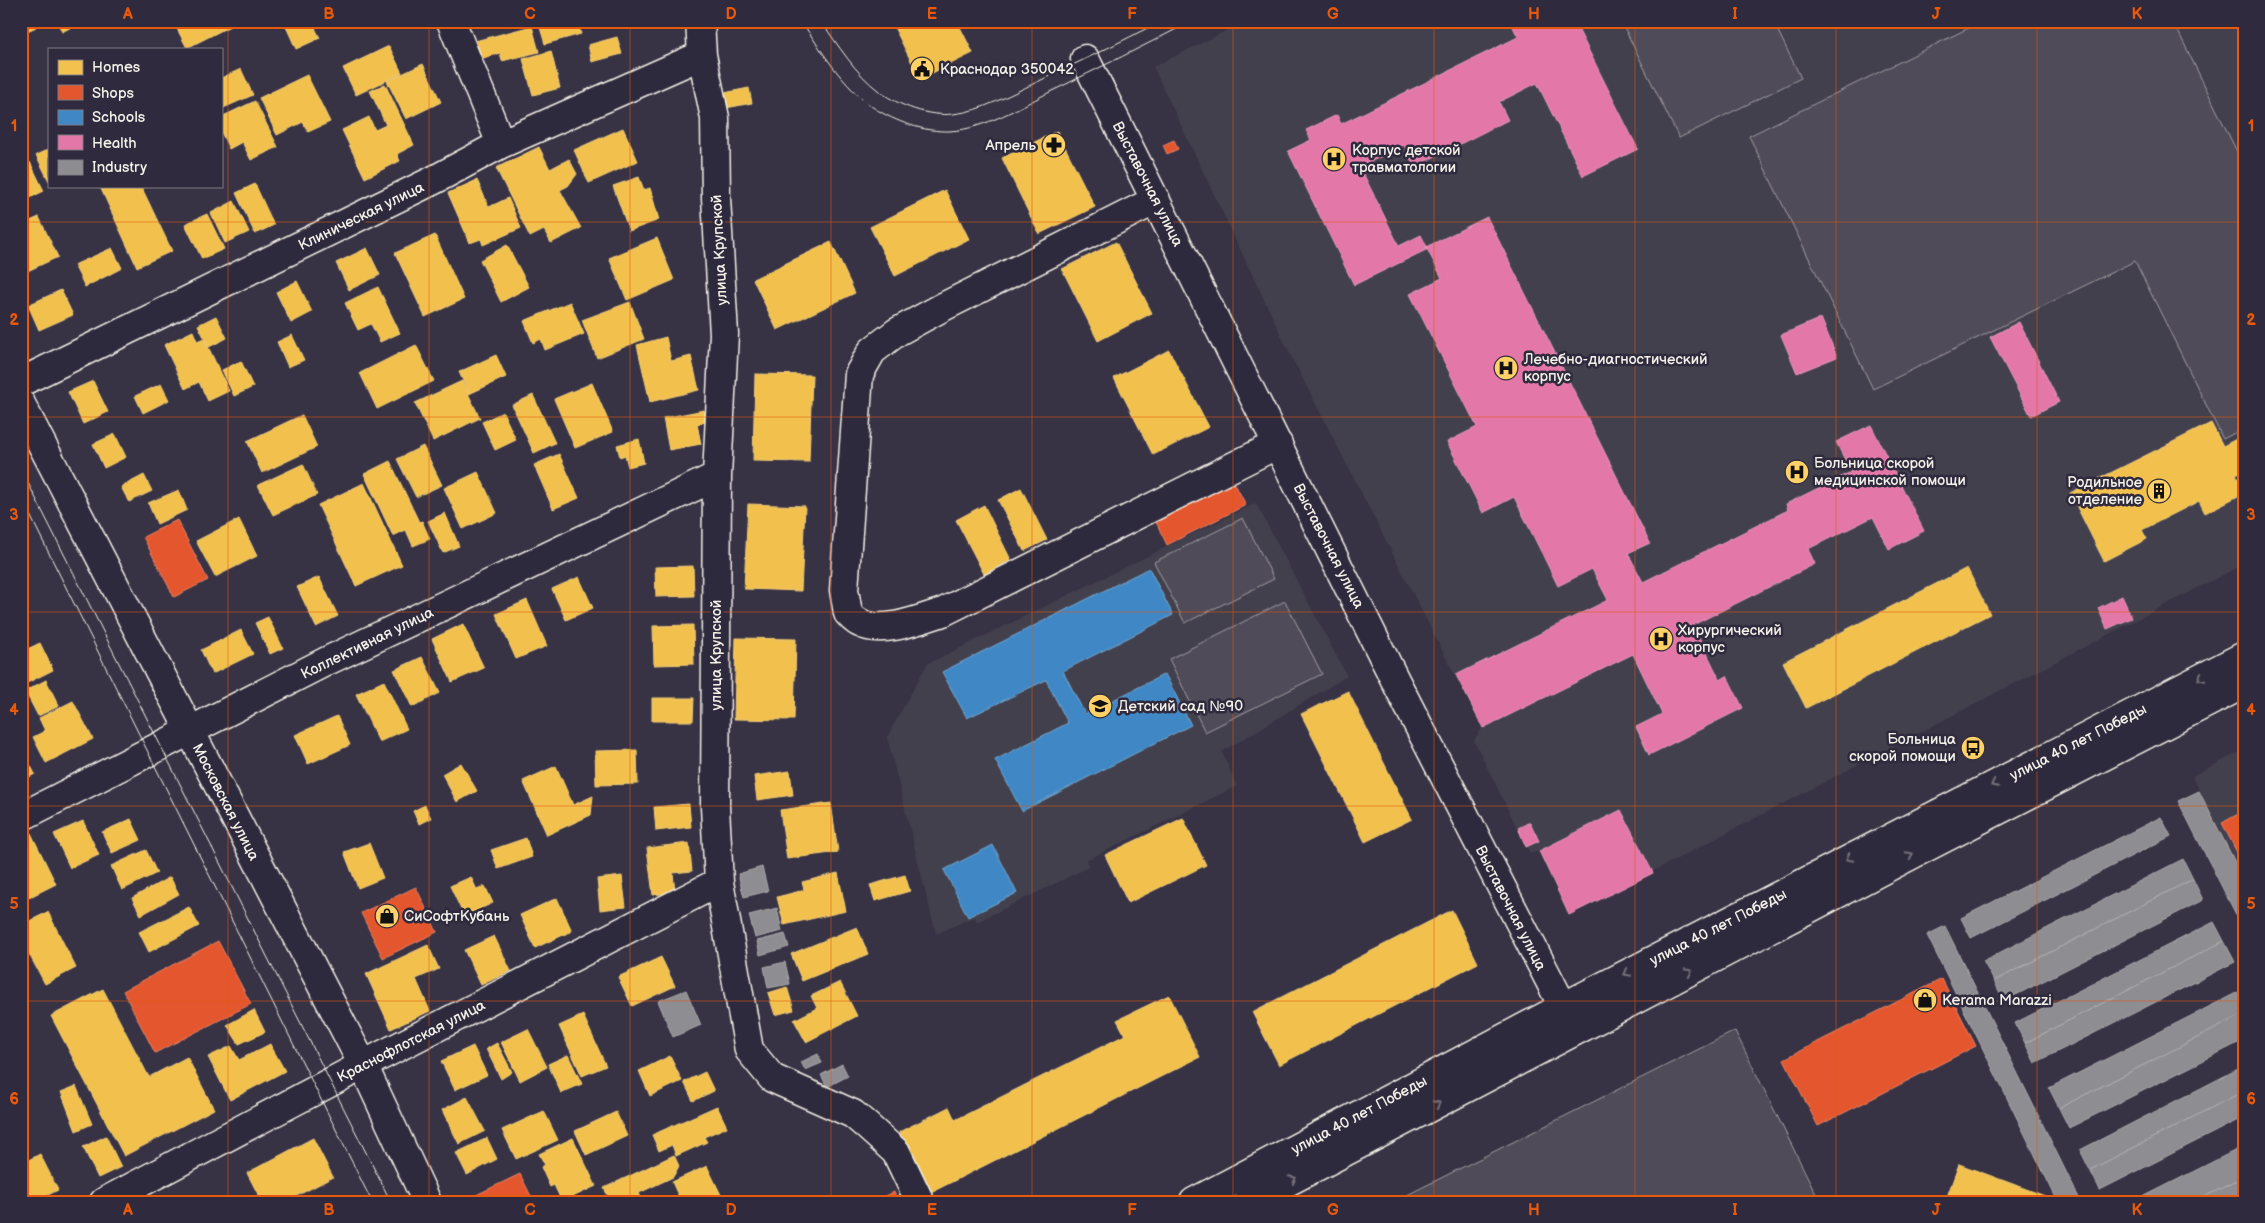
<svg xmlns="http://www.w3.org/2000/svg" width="2265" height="1223" font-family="'Balsamiq Sans',sans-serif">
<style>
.built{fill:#433f4e}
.green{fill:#504b59;stroke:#a29ea0}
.homes{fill:#f2c14e;stroke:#f3cf7c}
.shops{fill:#e4572e;stroke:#e98566}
.schools{fill:#3f88c5;stroke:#75a8d0}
.health{fill:#e377a8;stroke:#e89cbb}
.industry{fill:#8d8d92;stroke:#acabac}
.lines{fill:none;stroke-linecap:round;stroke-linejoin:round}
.minor-casing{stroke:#f4f1e8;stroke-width:31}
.tertiary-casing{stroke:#f4f1e8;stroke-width:31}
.secondary-casing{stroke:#f4f1e8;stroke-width:31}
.minor{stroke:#2f2a3d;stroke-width:28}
.tertiary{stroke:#2f2a3d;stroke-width:28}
.secondary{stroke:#2f2a3d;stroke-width:28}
.tram{stroke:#f4f1e8;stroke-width:1}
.oneway{stroke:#747079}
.grid{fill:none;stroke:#e8590c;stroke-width:1;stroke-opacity:0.55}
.labels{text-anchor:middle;stroke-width:5;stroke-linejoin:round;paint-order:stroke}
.poi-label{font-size:15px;fill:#f4f1e8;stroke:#2f2a3d;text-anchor:start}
.street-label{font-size:15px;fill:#f4f1e8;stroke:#2f2a3d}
.neatline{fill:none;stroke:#e8590c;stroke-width:2}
.grid-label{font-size:16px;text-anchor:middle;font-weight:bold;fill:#e8590c}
</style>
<rect width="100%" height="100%" fill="#373244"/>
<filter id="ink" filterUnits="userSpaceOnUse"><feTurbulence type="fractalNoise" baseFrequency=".02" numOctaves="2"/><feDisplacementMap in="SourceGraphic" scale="10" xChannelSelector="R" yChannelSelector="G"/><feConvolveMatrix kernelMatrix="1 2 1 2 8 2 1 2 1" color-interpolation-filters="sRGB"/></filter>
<g filter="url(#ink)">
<!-- built -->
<path class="built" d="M1246 21H2244V564L1569 915 1539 851 1530 854 1474 741 1482 728 1291 356 1153 67Z
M1256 503 1347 676 1222 752 1237 786 1087 860 1089 867 977 922 974 917 936 934 887 737 927 664Z
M2244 750V880L2192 776Z"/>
<!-- green -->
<path class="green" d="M1621 21H1773L1801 78 1679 138Z
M1983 21H2173L2244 166V428L2223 439 2135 261 1873 389 1749 136Z
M1243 518 1274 579 1185 623 1154 562Z
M1285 601 1322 674 1205 732 1169 659Z
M1735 1031 1820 1202H1393Z"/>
<!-- homes -->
<path class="homes" d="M21 21H33L36 27 21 34Z
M57 21H83L62 32Z
M173 21H240L187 48Z
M286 21H329L315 28 320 38 296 49 284 22Z
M538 21H577L581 34 545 44Z
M891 21H957L973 53 920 79Z
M532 26 539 52 502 61 500 53 480 59 475 41Z
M617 37 622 54 592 62 588 45Z
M389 46 402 73 356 95 343 68Z
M551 51 560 88 533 95 523 59Z
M423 64 441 102 406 119 387 81Z
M241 69 253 95 221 109V78Z
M307 75 330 122 308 132 303 122 277 135 259 98Z
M385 84 414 145 397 154 400 161 365 178 342 130 369 117 375 130 386 125 370 91Z
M749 88 752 103 726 108 724 93Z
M255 101 278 147 251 160 242 142 229 149 221 132V117Z
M623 128 638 161 589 183 574 150Z
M1057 131 1095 207 1039 234 1002 158Z
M539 147 550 169 569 159 577 174 568 186 560 190 581 228 551 243 544 230 530 237 496 168Z
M49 149V181L36 155Z
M30 162 44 191 21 202V166Z
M639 177 644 190 650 188 659 220 629 231 613 186Z
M477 180 489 207 508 198 521 228 483 245 481 239 470 243 448 193Z
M255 184 274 225 255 234 236 193Z
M107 186H141L172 251 137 267 101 189Z
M945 190 969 239 895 276 870 227Z
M234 201 249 232 225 243 211 213Z
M207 214 224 249 202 259 185 224Z
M39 217 58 257 21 274V225Z
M435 235 464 299 425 317 395 253Z
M657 238 674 280 627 300 609 258Z
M831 242 855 293 777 330 753 279Z
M1116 242 1152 313 1098 341 1062 269Z
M507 245 529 287 501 302 480 260Z
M112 248 122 268 85 287 74 265Z
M367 248 380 275 349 290 336 263Z
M297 281 312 312 291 323 276 292Z
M378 287 400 333 380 342 371 324 358 330 345 303Z
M61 290 73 315 39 330 28 305Z
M570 302 584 334 545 350 541 339 533 343 524 321Z
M630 302 644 339 597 358 582 320Z
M216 316 227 338 209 347 198 325Z
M193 331 197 341 204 338 229 391 208 401 199 382 185 389 164 345Z
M292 335 304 360 288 367 277 342Z
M666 337 671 361 691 356 699 390 650 402 637 345Z
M416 345 434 381 377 409 360 373Z
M1169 350 1209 427 1153 455 1114 378Z
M496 355 506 377 469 394 459 372Z
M241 361 253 387 234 396 222 370Z
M755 374 812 375 809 462 753 461Z
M93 381 108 412 83 424 68 392Z
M462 381 480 418 433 441 415 403Z
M592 383 613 432 575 448 554 399Z
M161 384 169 400 143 413 135 396Z
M533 395 555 443 534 453 512 405Z
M704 410 706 422 697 424 701 444 669 450 663 418Z
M503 412 516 440 495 450 482 422Z
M302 415 317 447 262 473 247 441Z
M2211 423 2223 446 2244 435V470L2236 474 2244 493 2205 513 2199 501 2142 530 2147 539 2104 561 2070 493Z
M115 434 126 457 104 468 93 444Z
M639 439 644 463 628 467 625 455 620 457 617 445Z
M423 446 442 485 416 497 397 459Z
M559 454 579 498 553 509 534 465Z
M390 461 419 522 422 521 430 539 413 546 406 530 393 536 364 474Z
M303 464 317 495 273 515 258 485Z
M478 472 497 513 463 529 444 488Z
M144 475 152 491 129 502 121 487Z
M364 483 402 565 356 586 318 505Z
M1021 488 1047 540 1024 551 998 500Z
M179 490 187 510 157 524 148 503Z
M748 504 805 506 801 591 744 589Z
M984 505 1011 560 984 574 956 520Z
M445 513 459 546 443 553 428 521Z
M239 519 257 556 215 577 196 541Z
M693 566 694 596 656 597 655 567Z
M1967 568 1990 614 1806 708 1783 662Z
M319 577 338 616 316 627 297 587Z
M579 577 593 608 566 620 552 589Z
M527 600 547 646 516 659 496 614Z
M268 617 283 648 270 654 255 623Z
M463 624 484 668 452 682 432 639Z
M693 625 694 664 654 665 653 626Z
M241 630 253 654 212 674 201 650Z
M736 638 796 639 794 720 734 719Z
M40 643 53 670 21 686V652Z
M422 657 440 693 412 707 394 670Z
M46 680 59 706 38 716 25 691Z
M384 681 407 729 379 742 356 694Z
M1348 691 1412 819 1365 842 1301 714Z
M652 698H694L693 721H652Z
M73 701 93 739 46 763 33 737 45 731 39 718Z
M337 716 350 745 308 764 295 735Z
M21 747 35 774 21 781Z
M637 750 638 784 596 785 595 751Z
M461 763 477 791 457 802 442 774Z
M556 766 573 805 593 796 591 815 547 835 523 781Z
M790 771 793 795 757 800 754 776Z
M831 803 838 852 787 859 780 810Z
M689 804 691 827 656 831 654 807Z
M425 805 431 818 419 824 413 811Z
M1183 818 1206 865 1128 903 1105 855Z
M131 819 141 840 112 853 102 832Z
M83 821 99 855 70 868 54 834Z
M29 829 56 884 28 898 21 885V833Z
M526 838 532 857 498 869 491 850Z
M369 843 383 878 358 888 344 852Z
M689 843 692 871 673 873 675 892 653 895 647 848Z
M146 850 157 873 122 890 111 866Z
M838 873 846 911 784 925 777 897 804 890 802 882Z
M905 875 910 891 875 901 870 885Z
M622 876 626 907 600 910 597 879Z
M170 877 179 894 141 915 132 898Z
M471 877 477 890 485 886 493 903 464 916 450 886Z
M557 898 572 931 535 948 520 915Z
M189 907 199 926 149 952 139 932Z
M1452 910 1478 963 1279 1065 1252 1012Z
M48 912 76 968 45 984 21 939V925Z
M857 927 868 954 802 981 791 954Z
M494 936 511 971 481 985 464 950Z
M428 945 439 969 416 979 430 1011 391 1029 366 974Z
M661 957 675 986 632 1006 618 977Z
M840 982 857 1016 806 1042 794 1020 817 1008 811 996Z
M21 985 26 995 21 997Z
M787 987 794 1010 775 1015 768 993Z
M103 989 149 1077 187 1057 214 1109 124 1156 51 1016Z
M1169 995 1200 1057 930 1193 899 1132 949 1107 955 1120 1125 1035 1117 1020Z
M254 1010 265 1032 239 1044 227 1025Z
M583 1015 606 1066 582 1076 559 1026Z
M528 1029 547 1067 520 1081 501 1042Z
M497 1043 512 1072 501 1079 486 1049Z
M270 1044 285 1071 230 1100 208 1057 231 1046 239 1060Z
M473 1046 487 1075 455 1090 441 1061Z
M568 1055 582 1084 561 1093 548 1064Z
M670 1056 682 1081 650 1096 639 1071Z
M705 1072 714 1091 693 1101 684 1082Z
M76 1086 92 1124 76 1131 61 1092Z
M467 1097 485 1131 459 1144 442 1110Z
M717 1106 727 1127 704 1137 707 1142 676 1156 672 1145 659 1151 652 1135Z
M544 1111 558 1140 516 1159 502 1130Z
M616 1112 627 1136 586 1155 575 1131Z
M106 1136 121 1167 98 1178 83 1147Z
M313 1138 333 1177 285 1202H262L247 1173Z
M487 1138 497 1159 467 1175 456 1153Z
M573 1138 596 1186 562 1202 554 1185 550 1187 541 1167 545 1165 539 1154Z
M40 1154 58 1190 34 1202H27L21 1189V1164Z
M674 1155 679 1166 673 1177 639 1193 643 1202H611L604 1188Z
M1959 1164 2045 1196 2042 1202H1945Z
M707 1166 724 1201 681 1202 672 1182Z"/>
<!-- shops -->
<path class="shops" d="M1174 140 1178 149 1167 154 1163 145Z
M1234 482 1246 505 1167 545 1156 522Z
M177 520 208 580 174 597 143 537Z
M2240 813 2244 819V866L2222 823Z
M416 887 437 932 383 958 361 913Z
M218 941 251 1004 155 1053 123 991Z
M1942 979 1976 1046 1818 1126 1784 1059Z
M520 1174 534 1202H479L476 1195Z
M894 1192 899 1202H873Z"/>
<!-- schools -->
<path class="schools" d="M1149 568 1173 615 1063 671 1085 714 1165 674 1191 725 1022 811 995 760 1068 723 1046 680 967 718 942 672Z
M993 845 1017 893 968 917 944 870Z"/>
<!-- health -->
<path class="health" d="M1525 21H1574L1638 149 1583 176 1537 83 1499 102 1508 120 1414 167 1404 145 1360 167 1399 246 1421 235 1428 249 1354 285 1288 151 1311 140 1306 130 1337 115 1341 124 1518 37 1513 27Z
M1487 217 1650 543 1628 553 1643 582 1788 510 1786 504 1851 472 1836 442 1871 425 1924 531 1889 549 1873 517 1808 549 1815 564 1693 625 1720 680 1727 676 1743 708 1649 755 1636 727 1662 714 1633 654 1483 728 1456 675 1608 600 1592 569 1558 586 1514 497 1483 513 1447 442 1477 427 1410 294 1442 278 1426 247Z
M1821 318 1837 357 1797 373 1781 335Z
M2019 322 2059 402 2031 416 1990 337Z
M2122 596 2132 618 2107 629 2098 608Z
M1621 810 1653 873 1569 915 1539 851Z
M1530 822 1539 841 1526 847 1518 828Z"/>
<!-- industry -->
<path class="industry" d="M2199 791 2244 880V930L2178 801Z
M2161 817 2171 836 1971 938 1961 918Z
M2183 859 2193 879 1994 981 1983 961Z
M762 867 768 891 744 897 738 874Z
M2193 879 2203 900 2004 1001 1994 981Z
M777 908 782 931 755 938 749 915Z
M2214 922 2224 941 2025 1043 2015 1023Z
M1945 926 2081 1202H2058L1927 935Z
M785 934 789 947 760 955 757 941Z
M2224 941 2235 962 2035 1063 2025 1043Z
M785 962 790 984 768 988 764 967Z
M2244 989V1014L2059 1108 2049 1088Z
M686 990 701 1025 673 1037 658 1001Z
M2244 1014V1040L2069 1128 2059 1108Z
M818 1054 822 1063 805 1070 801 1062Z
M842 1064 848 1076 827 1087 821 1075Z
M2244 1066V1091L2090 1170 2080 1150Z
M2244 1091V1117L2100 1190 2090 1170Z
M2244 1146V1177L2194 1202H2133Z
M2244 1177V1202H2194Z"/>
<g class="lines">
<!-- minor casing -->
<g class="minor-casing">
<path id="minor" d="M451 21 501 144
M700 21 702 55 715 118 716 198 724 334 717 476 715 807 719 882 749 1050 772 1078 853 1114 867 1126 896 1152 920 1202
M1085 59 1395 680 1574 1028
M1156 200 941 308 897 332 872 351 859 374 844 590 848 613C851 616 855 621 860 623 882 635 921 619 943 612L1278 444
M21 382 434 180 501 144 702 55
M21 817 327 661 717 476
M104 1202 363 1065 719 882"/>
</g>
<!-- tertiary casing -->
<g class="tertiary-casing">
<path id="tertiary" d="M21 404 363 1065 427 1202"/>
</g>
<!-- secondary casing -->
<g class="secondary-casing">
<path id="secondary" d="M1194 1202 1563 1007 2244 656
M1249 1202 1915 853 2244 684"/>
</g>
<!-- minor -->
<use href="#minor" class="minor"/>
<!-- tertiary -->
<use href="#tertiary" class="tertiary"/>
<!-- secondary -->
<use href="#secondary" class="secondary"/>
<!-- tram -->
<path class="tram" d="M801 21C822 51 843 87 874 108 896 122 924 132 950 131 985 129 1021 106 1052 91 1099 68 1146 45 1192 21
M821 21C838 45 855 73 879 91 899 106 929 117 953 114 982 111 1009 95 1035 83 1077 63 1119 43 1161 21
M21 469 391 1202
M21 497 372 1202"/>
</g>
<!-- one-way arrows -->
<defs><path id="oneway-chevron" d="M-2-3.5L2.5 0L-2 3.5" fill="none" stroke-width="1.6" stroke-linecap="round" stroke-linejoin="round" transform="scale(1.25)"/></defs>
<g class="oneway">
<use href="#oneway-chevron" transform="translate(2201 678) rotate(152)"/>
<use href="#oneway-chevron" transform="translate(1994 784) rotate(153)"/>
<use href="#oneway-chevron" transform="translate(1910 855) rotate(-28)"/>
<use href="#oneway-chevron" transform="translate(1849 858) rotate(153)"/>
<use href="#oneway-chevron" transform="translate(1689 972) rotate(-28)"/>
<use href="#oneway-chevron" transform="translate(1627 973) rotate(153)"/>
<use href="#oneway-chevron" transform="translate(1437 1104) rotate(-28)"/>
<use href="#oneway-chevron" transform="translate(1293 1179) rotate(-28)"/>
</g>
</g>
<!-- grid -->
<path class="grid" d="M228 21V1202M429 21V1202M630 21V1202M831 21V1202M1032 21V1202M1233 21V1202M1434 21V1202M1635 21V1202M1836 21V1202M2037 21V1202M21 222H2244M21 417H2244M21 612H2244M21 806H2244M21 1001H2244"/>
<!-- icons -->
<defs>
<g id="civic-disc" transform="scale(1.25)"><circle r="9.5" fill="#ffd166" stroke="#2f2a3d"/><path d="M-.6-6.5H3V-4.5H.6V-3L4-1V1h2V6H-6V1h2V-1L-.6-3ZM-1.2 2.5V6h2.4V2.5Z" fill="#111"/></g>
<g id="pharmacy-disc" transform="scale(1.25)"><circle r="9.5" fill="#ffd166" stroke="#2f2a3d"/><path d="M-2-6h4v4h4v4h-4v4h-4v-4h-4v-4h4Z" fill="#111"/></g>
<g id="hospital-disc" transform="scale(1.25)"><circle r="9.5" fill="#ffd166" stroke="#2f2a3d"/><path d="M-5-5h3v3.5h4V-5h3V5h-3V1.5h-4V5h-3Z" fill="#111"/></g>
<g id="building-disc" transform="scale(1.25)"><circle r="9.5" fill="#ffd166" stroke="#2f2a3d"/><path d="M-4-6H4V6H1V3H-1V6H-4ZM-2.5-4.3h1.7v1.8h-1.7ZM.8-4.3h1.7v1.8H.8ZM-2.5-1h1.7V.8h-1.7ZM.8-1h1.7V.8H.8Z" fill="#111"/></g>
<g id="school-disc" transform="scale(1.25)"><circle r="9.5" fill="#ffd166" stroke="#2f2a3d"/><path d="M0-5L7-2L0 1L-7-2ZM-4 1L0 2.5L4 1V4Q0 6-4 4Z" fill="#111"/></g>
<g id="bus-disc" transform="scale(1.25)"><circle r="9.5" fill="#ffd166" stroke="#2f2a3d"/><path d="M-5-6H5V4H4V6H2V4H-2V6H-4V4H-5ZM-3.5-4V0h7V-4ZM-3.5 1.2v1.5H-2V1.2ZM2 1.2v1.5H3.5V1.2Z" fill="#111"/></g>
<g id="shop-disc" transform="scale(1.25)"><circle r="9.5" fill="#ffd166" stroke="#2f2a3d"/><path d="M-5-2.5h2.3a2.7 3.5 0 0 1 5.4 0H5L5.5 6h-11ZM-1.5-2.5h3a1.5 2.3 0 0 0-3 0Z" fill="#111"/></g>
</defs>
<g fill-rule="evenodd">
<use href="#civic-disc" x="922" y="69"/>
<use href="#pharmacy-disc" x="1054" y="145"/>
<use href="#hospital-disc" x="1334" y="159"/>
<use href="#hospital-disc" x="1506" y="368"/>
<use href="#hospital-disc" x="1797" y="472"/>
<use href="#building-disc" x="2159" y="491"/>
<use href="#hospital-disc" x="1661" y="639"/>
<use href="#school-disc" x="1100" y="706"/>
<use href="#bus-disc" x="1973" y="748"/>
<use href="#shop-disc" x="387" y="916"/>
<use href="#shop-disc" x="1925" y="1000"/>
</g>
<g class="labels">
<!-- poi labels -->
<g class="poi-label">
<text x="940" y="74">Краснодар 350042</text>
<text x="1036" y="150" text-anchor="end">Апрель</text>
<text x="1352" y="155">Корпус детской<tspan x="1352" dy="17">травматологии</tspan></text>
<text x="1524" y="364">Лечебно-диагностический<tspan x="1524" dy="17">корпус</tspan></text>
<text x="1814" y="468">Больница скорой<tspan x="1814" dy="17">медицинской помощи</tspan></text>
<text x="2142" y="487" text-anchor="end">Родильное<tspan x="2142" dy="17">отделение</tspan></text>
<text x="1678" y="635">Хирургический<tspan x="1678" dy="17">корпус</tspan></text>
<text x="1118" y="711">Детский сад №90</text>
<text x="1956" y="744" text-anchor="end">Больница<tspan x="1956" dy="17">скорой помощи</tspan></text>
<text x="404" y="921">СиСофтКубань</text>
<text x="1942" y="1005">Kerama Marazzi</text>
</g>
<!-- street labels -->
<g class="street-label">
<text transform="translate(1148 184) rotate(63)" y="5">Выставочная улица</text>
<text transform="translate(361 216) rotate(-26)" y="5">Клиническая улица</text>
<text transform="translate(719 250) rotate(-93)" y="5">улица Крупской</text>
<text transform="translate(1329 546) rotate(63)" y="5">Выставочная улица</text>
<text transform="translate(367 643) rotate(-26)" y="5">Коллективная улица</text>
<text transform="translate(716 655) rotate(-90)" y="5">улица Крупской</text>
<text transform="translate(2078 742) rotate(-27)" y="5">улица 40 лет Победы</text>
<text transform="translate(226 802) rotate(63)" y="5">Московская улица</text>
<text transform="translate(1511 908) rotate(63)" y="5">Выставочная улица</text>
<text transform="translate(1718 927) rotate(-27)" y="5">улица 40 лет Победы</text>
<text transform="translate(411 1041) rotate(-27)" y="5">Краснофлотская улица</text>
<text transform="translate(1359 1115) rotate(-28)" y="5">улица 40 лет Победы</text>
</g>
</g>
<!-- margin -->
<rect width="2265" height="1223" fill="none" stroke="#2f2a3d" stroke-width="55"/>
<!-- legend -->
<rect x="48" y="48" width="175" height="140" fill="#2f2a3d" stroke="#7e7a81"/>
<rect x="58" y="60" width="25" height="15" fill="#f2c14e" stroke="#7e7a81"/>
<text x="92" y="72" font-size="15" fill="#f4f1e8">Homes</text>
<rect x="58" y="85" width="25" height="15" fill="#e4572e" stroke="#7e7a81"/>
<text x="92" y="98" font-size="15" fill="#f4f1e8">Shops</text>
<rect x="58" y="110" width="25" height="15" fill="#3f88c5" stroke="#7e7a81"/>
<text x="92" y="122" font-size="15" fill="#f4f1e8">Schools</text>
<rect x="58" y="135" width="25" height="15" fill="#e377a8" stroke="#7e7a81"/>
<text x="92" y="148" font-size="15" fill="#f4f1e8">Health</text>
<rect x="58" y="160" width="25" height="15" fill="#8d8d92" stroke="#7e7a81"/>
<text x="92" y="172" font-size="15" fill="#f4f1e8">Industry</text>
<rect x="28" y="28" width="2210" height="1168" class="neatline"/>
<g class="grid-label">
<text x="128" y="19">A</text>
<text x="329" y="19">B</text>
<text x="530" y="19">C</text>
<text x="731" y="19">D</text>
<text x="932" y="19">E</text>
<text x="1132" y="19">F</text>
<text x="1333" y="19">G</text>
<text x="1534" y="19">H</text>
<text x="1735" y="19">I</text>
<text x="1936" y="19">J</text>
<text x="2137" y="19">K</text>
<text x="14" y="131">1</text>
<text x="2251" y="131">1</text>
<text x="14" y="325">2</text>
<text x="2251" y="325">2</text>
<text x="14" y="520">3</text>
<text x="2251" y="520">3</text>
<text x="14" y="715">4</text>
<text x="2251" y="715">4</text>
<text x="14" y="909">5</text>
<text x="2251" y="909">5</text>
<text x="14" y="1104">6</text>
<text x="2251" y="1104">6</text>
<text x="128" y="1215">A</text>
<text x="329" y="1215">B</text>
<text x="530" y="1215">C</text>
<text x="731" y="1215">D</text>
<text x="932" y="1215">E</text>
<text x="1132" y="1215">F</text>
<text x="1333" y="1215">G</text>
<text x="1534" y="1215">H</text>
<text x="1735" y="1215">I</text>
<text x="1936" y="1215">J</text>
<text x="2137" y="1215">K</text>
</g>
</svg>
